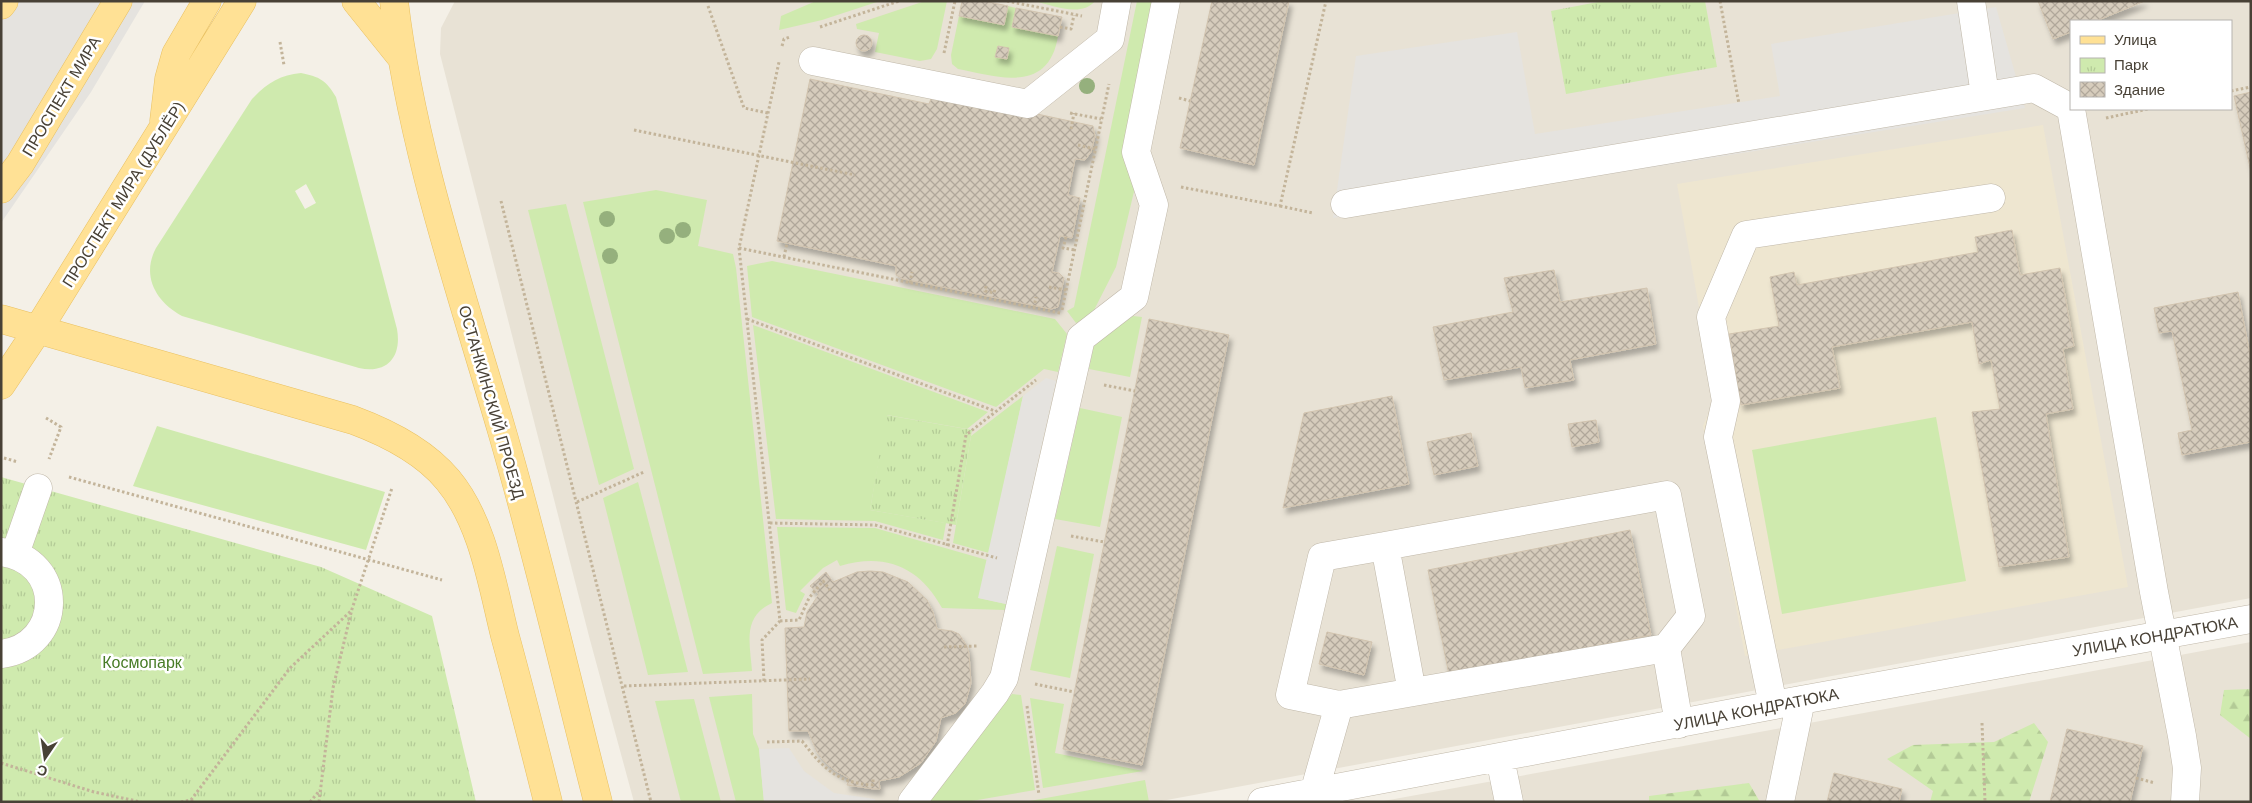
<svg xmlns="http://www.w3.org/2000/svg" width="2252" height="803" font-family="Arial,sans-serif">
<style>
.residential{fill:#e8e2d5;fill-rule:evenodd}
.education{fill:#eee6d0}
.green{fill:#cfeaae;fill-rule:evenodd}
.forest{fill:url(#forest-firs)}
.park{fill:url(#park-tufts)}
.parking{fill:#e5e3df}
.building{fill:url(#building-cross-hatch);stroke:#d2c4af;filter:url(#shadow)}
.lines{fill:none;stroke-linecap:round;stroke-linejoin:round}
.minor-casing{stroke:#c0b8a9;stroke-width:29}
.major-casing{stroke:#e9c061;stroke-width:29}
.path{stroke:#c3b49a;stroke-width:3;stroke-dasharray:2.5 2.5;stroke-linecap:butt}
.minor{stroke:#fff;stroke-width:28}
.major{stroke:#ffe195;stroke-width:28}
.tree{fill:#95b07d}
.labels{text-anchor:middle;stroke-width:5;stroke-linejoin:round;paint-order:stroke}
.street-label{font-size:16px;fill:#484136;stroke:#fff}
.park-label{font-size:16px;fill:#477c26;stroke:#fff}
</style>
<defs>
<pattern id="forest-firs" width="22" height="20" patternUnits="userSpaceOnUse" patternTransform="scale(1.25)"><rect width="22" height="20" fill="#cfeaae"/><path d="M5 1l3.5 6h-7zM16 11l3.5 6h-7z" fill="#b3ca96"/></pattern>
<pattern id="park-tufts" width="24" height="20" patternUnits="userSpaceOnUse" patternTransform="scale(1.25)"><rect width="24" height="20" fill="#cfeaae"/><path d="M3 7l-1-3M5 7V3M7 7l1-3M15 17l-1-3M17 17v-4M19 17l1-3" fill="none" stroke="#b3ca96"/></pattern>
<pattern id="building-cross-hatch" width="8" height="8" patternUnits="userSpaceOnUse" patternTransform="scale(1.25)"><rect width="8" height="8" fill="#d6ccbc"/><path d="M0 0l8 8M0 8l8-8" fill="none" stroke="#b0a79a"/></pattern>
<filter id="shadow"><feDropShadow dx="3" dy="5.5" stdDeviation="2.5" flood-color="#0004"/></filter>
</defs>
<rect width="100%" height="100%" fill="#f4f0e7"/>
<!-- residential -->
<path class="residential" d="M455 1H2251V598L1156 802H634L590 640 440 54 441 28ZM2071 21H2231V109H2071Z
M2251 642V802H1378Z"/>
<!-- education -->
<path class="education" d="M2043 125 2128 587 1745 656 1703 426 1715 397 1677 184Z"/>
<!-- green -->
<path class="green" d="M816 1H880L822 20 779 30 781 16Z
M925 1H947L937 49 931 59 920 61 875 52 879 33 857 29 856 24Z
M1034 1H1095C1081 18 1052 5 1034 1Z
M1137 1H1156L1137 179 1116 267 1091 316 1076 323 1067 311 1074 307Z
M1008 6 1016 8 1012 27 1058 36C1049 94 998 77 958 69L952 64 951 55 959 16 1004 25Z
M301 73C320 77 326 80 336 97L397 329C402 357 387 374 359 368L182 316C156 302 141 276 156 248L252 99C267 83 280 75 301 73ZM306 184 316 203 305 209 295 191Z
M656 190 707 200 698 246 733 254 736 268 772 603C742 617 750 643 752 671L703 674 583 202Z
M566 204 634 469 599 485 528 210Z
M772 261 1055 319 1067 334 1058 372 1044 369 996 407 752 317 747 266Z
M1133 316 1142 317 1130 377 1089 369 1094 344Z
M753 325 988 412 967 429 887 415 870 510 946 523 943 540 875 521 776 519Z
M1023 396 989 553 953 543 971 436Z
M1080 408 1122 417 1100 527 1055 519Z
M1936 417 1966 581 1782 614 1752 450Z
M157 426 385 492 366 550 133 486Z
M638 482 688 672 648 675 603 498Z
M777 527 875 528 987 560 979 598 1006 604 1005 610 942 608C920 567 885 552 840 566L837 560 823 568 800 591 805 594 796 613 786 610Z
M1057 546 1094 554 1070 678 1030 670Z
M752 694 753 734 759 749 764 802H736L709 697Z
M1012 694 1021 695 1035 790 966 802H929Z
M1030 698 1064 704 1055 753 1143 771 1043 788Z
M694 699 721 802H681L655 701Z
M1145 780 1149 802H1024Z"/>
<!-- forest -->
<path class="forest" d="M2251 689V739L2220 715 2224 690Z
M2034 723 2048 742 2029 802H1930L1933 791 1887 759 1913 745 1994 742Z
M1749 783 1760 802H1649V796Z"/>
<!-- park -->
<path class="park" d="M1603 1H1705L1717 67 1566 94 1551 11Z
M886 415 972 430 956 525 870 510Z
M1 477 321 567 432 616 476 802H1Z"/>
<!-- parking -->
<path class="parking" d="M1 1H145L91 92 1 223Z
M1996 7 2025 108 1333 218 1356 56 1517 32 1535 134 1780 96 1771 44Z
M1046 378 1056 381 1006 604 978 598 1023 396Z
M789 748 804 771 834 793 875 799V802H764L759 749Z"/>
<!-- building -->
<path class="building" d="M962 1H984L1008 6 1004 25 959 16Z
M1212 1H1289L1254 165 1180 148Z
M2038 1H2145L2096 21H2071V32L2053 39Z
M1016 8 1062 17 1058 36 1012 27Z
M856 43a8 8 0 1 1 16 0a8 8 0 1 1-16 0Z
M998 46 1009 48 1007 59 995 57Z
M810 79 929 104 932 96 939 93 1093 126 1095 136 1091 152 1085 160 1075 159 1068 195 1080 198 1072 238 1060 236 1052 272 1059 273 1064 278 1058 307 1051 309 903 279 896 275V266L777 241Z
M2251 92V172L2234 96Z
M2012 230 2020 275 2060 268 2074 346 2063 349 2073 409 2046 414 2069 557 1999 567 1972 412 2000 409 1991 360 1979 364 1972 322 1832 347 1840 388 1741 405 1729 334 1779 326 1770 277 1794 272 1797 285 1978 252 1975 237Z
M1554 270 1560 302 1647 288 1656 344 1570 360 1574 380 1525 388 1521 367 1444 380 1433 327 1513 312 1504 278Z
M2238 292 2251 360V442L2182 455 2178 433 2192 430 2172 331 2159 333 2154 308Z
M1149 319 1229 335 1142 765 1063 749Z
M1392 396 1409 484 1283 508 1304 413Z
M1596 420 1599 442 1572 447 1568 424Z
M1471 433 1478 466 1434 475 1427 442Z
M1630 530 1651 635 1449 675 1428 570Z
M870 571 883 572 908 582 927 600 933 612 937 629 952 631 959 634 967 646 969 654 971 683 965 704 956 713 941 718 936 741 921 763 899 777 879 781 880 789H874L847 785 849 778 836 771 825 762 817 752 808 731H789L785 628 804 627 807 612 819 594 810 586 826 572 833 582 857 572Z
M1327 632 1372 642 1364 675 1319 664Z
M2067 729 2143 746 2130 802H2050Z
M1834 773 1902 789 1899 802H1827Z"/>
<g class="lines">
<!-- minor casing -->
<g class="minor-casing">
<path id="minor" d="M1971 1 1985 95
M813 61 1028 104 1110 39 1117 1
M2071 109 2154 592 2182 736 2187 768 2185 802
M1345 204 2034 88 2071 108
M1 552C66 560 64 646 1 654
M15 554 38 488
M1412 692 1385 546 1667 495 1691 616 1666 648 1679 724
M1339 705 1290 695 1322 557 1385 546
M1773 705 1718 437 1726 401 1711 317 1746 235 1991 198
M1500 758 1509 802
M1314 793 1339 705 1666 648
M912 802 995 693 1004 678 1081 338 1134 297 1154 205 1136 152 1166 1
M1262 802 1801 700 2251 619
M1780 802 1801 700"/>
</g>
<!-- major casing -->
<g class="major-casing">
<path id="major" d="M356 1 401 57
M394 1C411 146 460 288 501 428 537 551 566 677 598 802
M1 5 4 1
M164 121 169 79 176 54 207 1
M1 189 20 164 118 1
M1 319 353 420C388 433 424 451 448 480 483 522 492 584 505 636 520 691 534 746 548 802
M1 385 37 331 242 1"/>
</g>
<!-- path -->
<path class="path" d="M1007 1 1082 16
M1720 1 1739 104
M708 6 744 108 768 113
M820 27 899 1
M1060 27 1071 29 1074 15
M280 42 284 65
M782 46 784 39 790 37
M944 53 955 1
M2231 91 2251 87
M1179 98 1190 101
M1070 113 1101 119
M2106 118 2148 109
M1071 129 1074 113
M634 130 855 175
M1078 145 1095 149
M1181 187 1280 206 1326 1
M501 201 651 802
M1280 206 1313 213
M1066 237 1063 248 1075 250
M739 248 1060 313
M784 257 787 243
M910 283 912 272
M986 286 985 291 994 293 995 289
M1049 287 1066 290
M1034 308 1036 297
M1062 310 1109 84
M747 319 995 411
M1104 385 1135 391
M46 418 61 427 49 459
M4 458 18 462
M69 477 442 580
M577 502 644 472
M770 523 875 525 997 558
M1071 536 1104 542
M947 546 966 435 1036 380
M780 621 799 620 809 598 823 581 830 590
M944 647 978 646
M764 681 762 640 780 621 739 248 779 62
M1035 684 1074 692
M624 686 810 679
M1027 706 1039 795
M1982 723 1985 802
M767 742 802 741C823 768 837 783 873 785V778
M1 763 94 792 141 802
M2136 778 2155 783
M191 800 290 668 352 610
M181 802 191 800 193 802
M310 802 320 790
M319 802 333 688 352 609 392 488"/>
<!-- minor -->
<use href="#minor" class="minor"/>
<!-- major -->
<use href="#major" class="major"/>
</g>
<!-- trees -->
<g class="tree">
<circle cx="1087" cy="86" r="8"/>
<circle cx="607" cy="219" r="8"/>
<circle cx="683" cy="230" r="8"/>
<circle cx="667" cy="236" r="8"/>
<circle cx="610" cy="256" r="8"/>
</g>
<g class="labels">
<!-- street labels -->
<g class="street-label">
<text transform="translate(61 96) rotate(-59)" y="6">ПРОСПЕКТ МИРА</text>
<text transform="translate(123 194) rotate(-58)" y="6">ПРОСПЕКТ МИРА (ДУБЛЁР)</text>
<text transform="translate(492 402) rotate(74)" y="6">ОСТАНКИНСКИЙ ПРОЕЗД</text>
<text transform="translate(2155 636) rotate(-10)" y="6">УЛИЦА КОНДРАТЮКА</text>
<text transform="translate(1756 709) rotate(-11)" y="6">УЛИЦА КОНДРАТЮКА</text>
</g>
<!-- park labels -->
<g class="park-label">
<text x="142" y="668">Космопарк</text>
</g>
</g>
<!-- border -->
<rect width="2252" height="803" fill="none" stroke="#484136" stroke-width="5"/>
<!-- legend -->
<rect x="2070" y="20" width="162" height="90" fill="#ffffff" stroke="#b6b3af"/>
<rect x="2080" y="36" width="25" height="8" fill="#ffe195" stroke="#b6b3af"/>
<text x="2114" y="45" font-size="15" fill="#484136">Улица</text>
<rect x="2080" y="58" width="25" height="15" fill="url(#park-tufts)" stroke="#b6b3af"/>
<text x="2114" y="70" font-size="15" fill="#484136">Парк</text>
<rect x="2080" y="82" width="25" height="15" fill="url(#building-cross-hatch)" stroke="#b6b3af"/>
<text x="2114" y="95" font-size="15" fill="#484136">Здание</text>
<!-- north arrow -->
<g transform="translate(45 758) rotate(193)" stroke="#ffffff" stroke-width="4" paint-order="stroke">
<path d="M0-4L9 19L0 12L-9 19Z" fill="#484136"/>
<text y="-8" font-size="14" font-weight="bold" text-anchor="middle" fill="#484136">С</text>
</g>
</svg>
